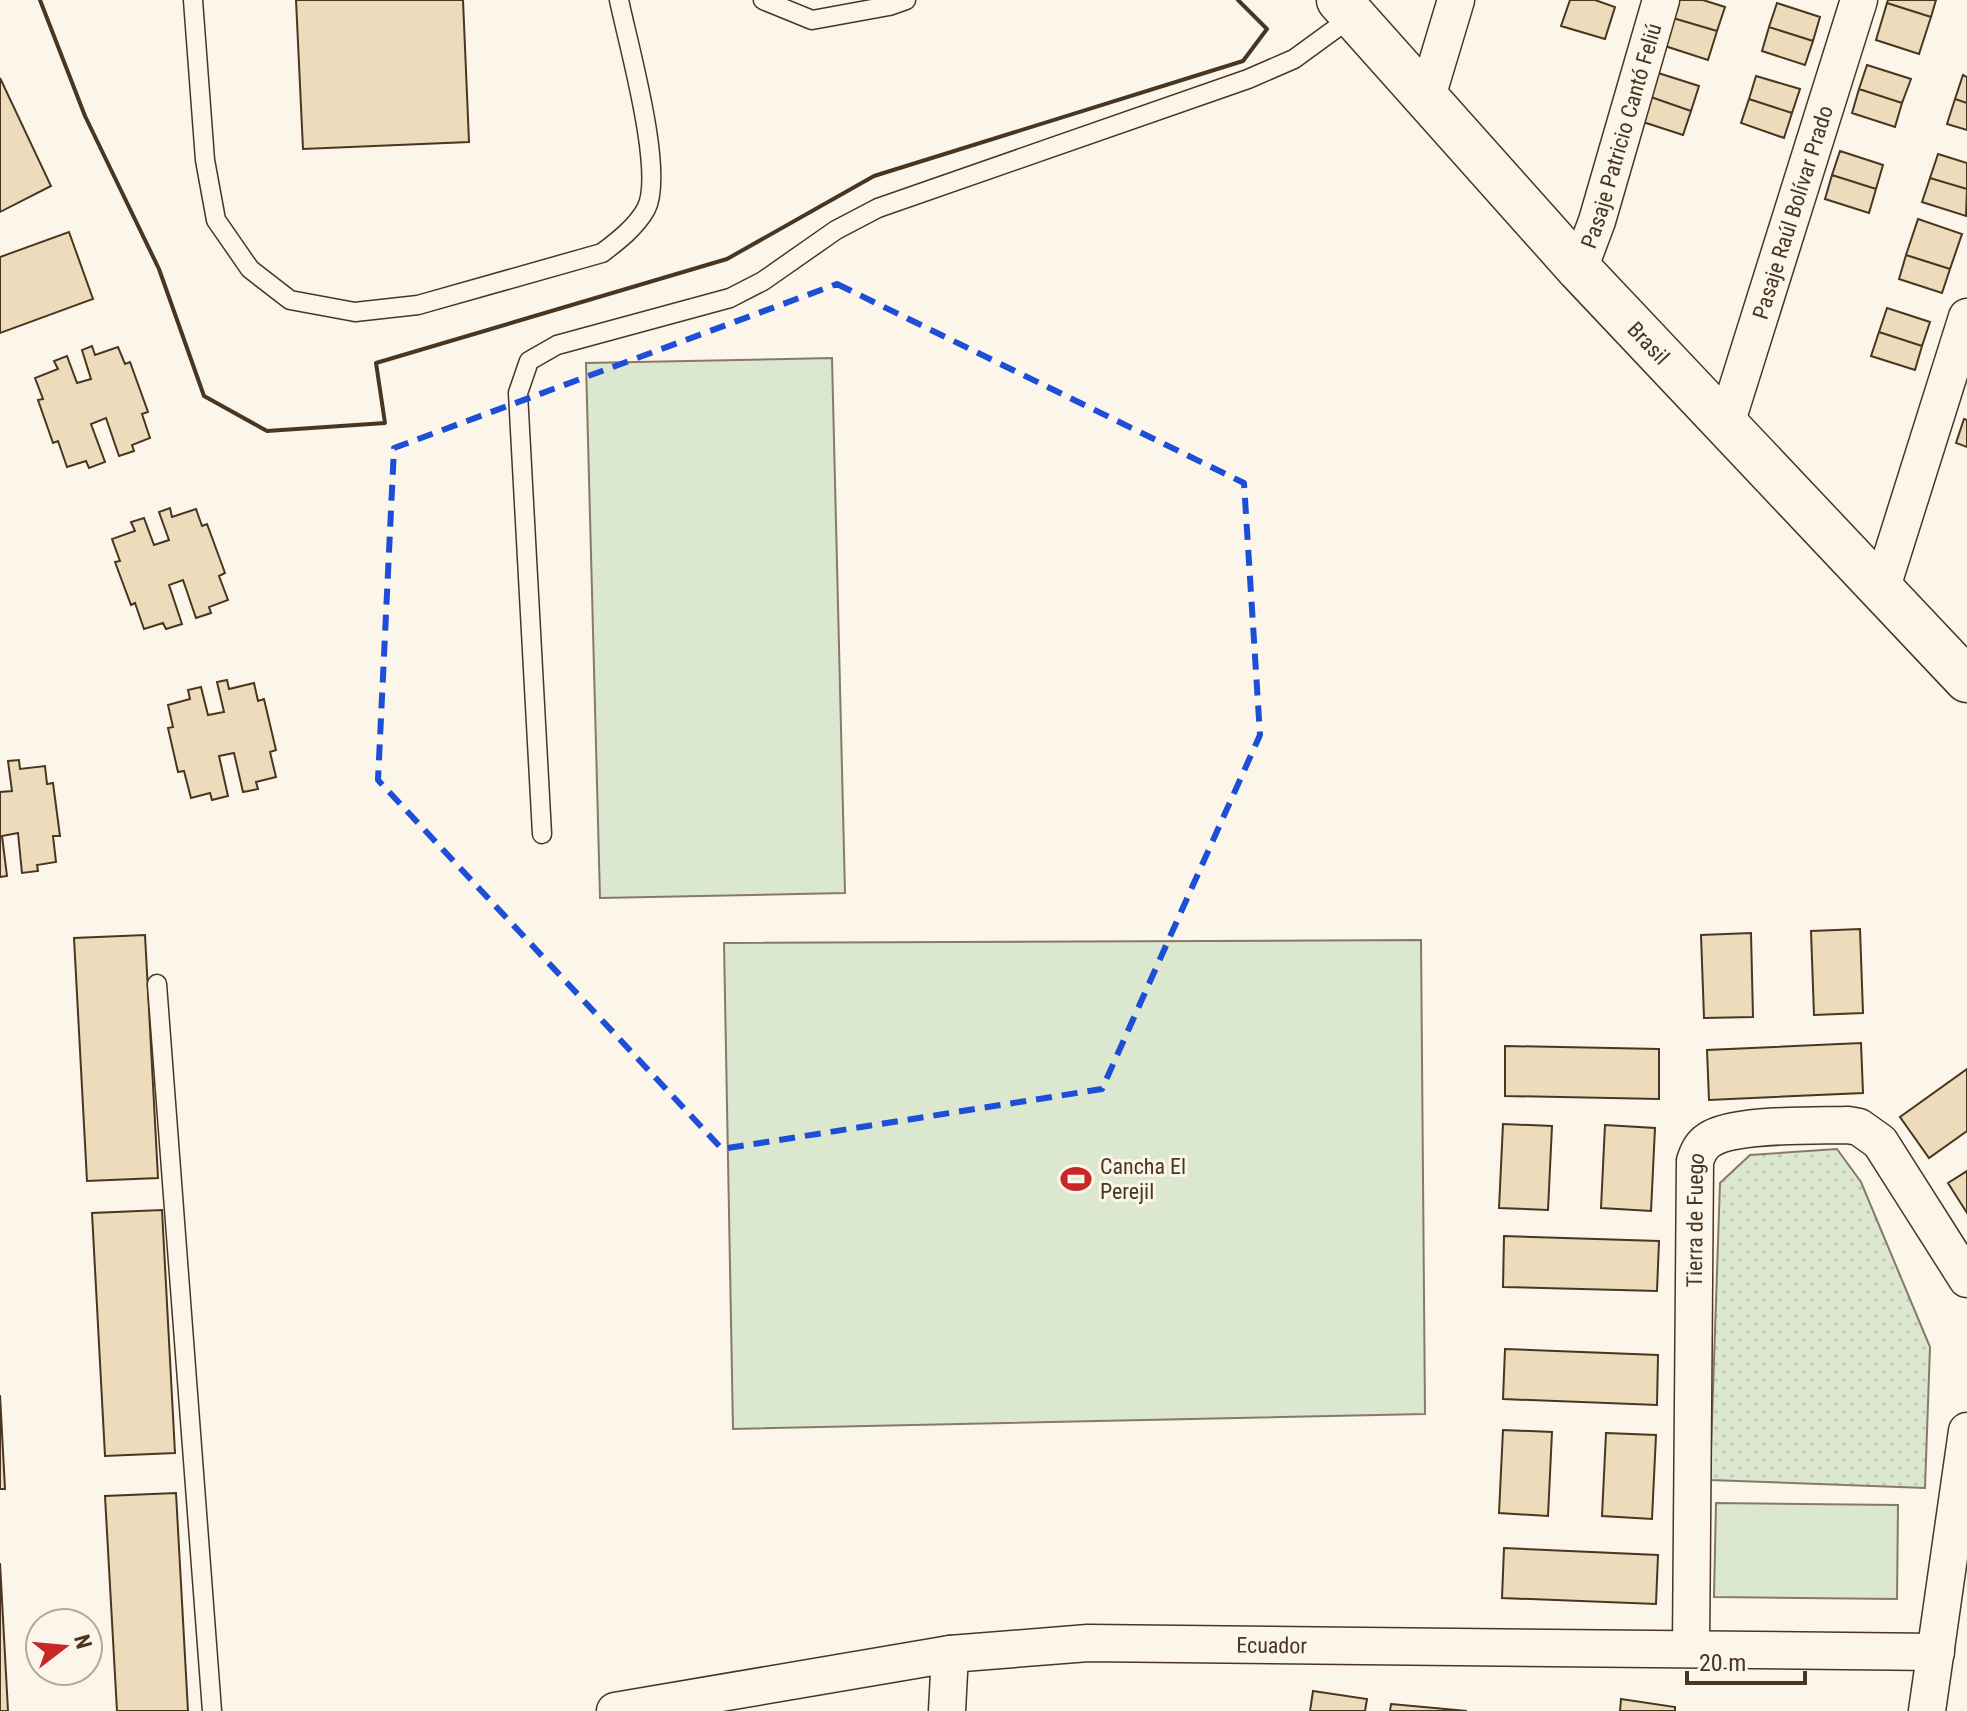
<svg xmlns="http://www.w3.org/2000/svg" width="1967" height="1711" font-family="'Roboto Condensed',sans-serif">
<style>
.grass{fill:url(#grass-dots);stroke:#887966;stroke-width:2}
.garden{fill:#dce7d0;stroke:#887966;stroke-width:2}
.building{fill:#ecdcbc;stroke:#4a3520;stroke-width:2}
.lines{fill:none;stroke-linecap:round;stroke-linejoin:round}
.lane-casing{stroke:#4a3520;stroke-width:21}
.street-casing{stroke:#4a3520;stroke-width:39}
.secondary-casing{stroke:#4a3520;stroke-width:47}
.lane{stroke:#fbf6e9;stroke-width:18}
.street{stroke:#fbf6e9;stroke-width:36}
.secondary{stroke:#fbf6e9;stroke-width:44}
.wall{stroke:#4a3520;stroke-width:4}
.marked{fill:none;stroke:#1d4ed8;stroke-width:6;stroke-dasharray:16 10;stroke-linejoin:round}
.labels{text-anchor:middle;stroke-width:6;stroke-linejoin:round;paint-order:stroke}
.street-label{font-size:22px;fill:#4a3520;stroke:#fbf6e9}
.poi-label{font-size:22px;fill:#4a3520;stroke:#fbf6e9;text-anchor:start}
</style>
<defs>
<pattern id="grass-dots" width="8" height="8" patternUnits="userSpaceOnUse" patternTransform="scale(2)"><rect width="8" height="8" fill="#dce7d0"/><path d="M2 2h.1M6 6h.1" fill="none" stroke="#bec7b2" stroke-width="1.8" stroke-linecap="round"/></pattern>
</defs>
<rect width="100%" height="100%" fill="#fbf6e9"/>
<!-- grass -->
<path class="grass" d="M1837 1149 1861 1182 1930 1347 1925 1488 1710 1480 1720 1183 1750 1155Z"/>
<!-- garden -->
<path class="garden" d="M832 358 845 893 600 898 586 363Z
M1421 940 1425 1414 733 1429 724 943Z
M1716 1503 1898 1505 1897 1599 1714 1597Z"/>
<!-- building -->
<path class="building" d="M296 0H463L469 142 303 149Z
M1570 0H1595L1615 7 1605 39 1561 26Z
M1679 0H1703L1725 7 1717 31 1673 18Z
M1888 0H1936L1931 17 1887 3Z
M1777 3 1820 17 1813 41 1769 27Z
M1887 3 1931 17 1919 54 1876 40Z
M1673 18 1717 31 1708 60 1665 46Z
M1769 27 1813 41 1805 65 1762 51Z
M1867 65 1911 79 1902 103 1859 89Z
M1655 72 1699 86 1691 111 1648 96Z
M1963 75 1967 77V103L1955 99Z
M1756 76 1800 89 1792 113 1749 99Z
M0 78 51 186 0 212Z
M1859 89 1902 103 1895 127 1852 113Z
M1648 96 1691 111 1683 135 1640 121Z
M1749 99 1792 113 1784 138 1741 123Z
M1955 99 1967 103V130L1947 124Z
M1840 151 1883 165 1876 189 1832 175Z
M1938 154 1967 163V189L1930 178Z
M1832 175 1876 189 1869 213 1825 199Z
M1930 178 1967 189 1966 216 1922 202Z
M1918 219 1962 234 1950 269 1906 255Z
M69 232 93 299 0 333V257Z
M1906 255 1950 269 1942 293 1899 279Z
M1887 308 1930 322 1922 346 1879 332Z
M1879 332 1922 346 1915 370 1871 356Z
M92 346 95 355 118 347 125 364 130 362 148 412 142 414 150 438 132 445 134 451 119 456 106 418 91 424 105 462 89 468 86 461 67 467 58 441 53 443 38 400 43 399 35 378 58 369 54 361 67 356 77 383 91 379 82 350Z
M1964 419 1967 420V447L1956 443Z
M170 508 172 517 196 509 202 526 207 524 225 573 219 576 228 600 209 607 211 613 196 618 183 580 169 585 182 624 166 629 163 623 144 629 135 603 131 605 115 562 120 561 112 539 135 531 131 522 144 518 154 545 169 540 159 512Z
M227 680 229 689 254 683 258 701 264 699 276 750 270 752 276 777 256 782 258 789 243 792 234 753 219 756 228 796 212 800 210 793 191 798 184 771 178 772 168 728 173 727 168 705 190 699 188 690 201 687 208 715 224 712 217 682Z
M19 760 20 769 45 766 47 784 53 783 60 836H53L56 862 37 865 38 871 22 873 18 833 2 836 7 876 0 877V792L12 791 8 761Z
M1860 929 1863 1013 1814 1015 1811 931Z
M1751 933 1753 1017 1704 1018 1701 935Z
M145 935 158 1178 87 1181 74 938Z
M1861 1043 1863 1093 1709 1100 1707 1050Z
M1505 1046 1659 1049V1099L1505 1096Z
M1967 1069V1131L1929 1158 1900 1117Z
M1503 1124 1552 1126 1548 1210 1499 1208Z
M1605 1125 1655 1128 1651 1211 1601 1208Z
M1967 1171V1213L1948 1183Z
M162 1210 175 1453 105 1456 92 1213Z
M1504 1236 1659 1241 1657 1291 1503 1287Z
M1505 1349 1658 1355 1657 1405 1503 1399Z
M0 1395 5 1489H0Z
M1503 1430 1552 1432 1548 1516 1499 1513Z
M1606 1433 1656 1435 1652 1519 1602 1516Z
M176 1493 188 1711H117L105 1496Z
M1504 1548 1658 1555 1656 1604 1502 1598Z
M0 1563 8 1711H0Z
M1313 1691 1367 1699 1365 1711H1310Z
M1621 1699 1675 1707V1711H1620Z
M1391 1704 1467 1711H1390Z"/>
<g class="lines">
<!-- lane casing -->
<g class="lane-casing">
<path id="lane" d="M193 0 205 160 216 220 250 269 290 300 355 312 418 305 602 253C618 241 636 227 646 209 665 173 628 44 619 0
M763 0 812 20 889 6 906 0
M542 834 518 393 529 361 557 345 730 298 763 281 836 230 878 208 1248 79 1294 59 1353 16
M157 984 212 1711"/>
</g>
<!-- street casing -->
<g class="street-casing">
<g id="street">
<path d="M1426 100 1456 0"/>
<path id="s1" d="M1579 269 1597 221 1661 0"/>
<path id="s2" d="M1726 424 1859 0"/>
<path d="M1882 587 1967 317"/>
<path id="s3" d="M1691 1648 1695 1161C1698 1152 1701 1145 1709 1140 1733 1123 1816 1126 1848 1125L1859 1127 1880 1142 1967 1279"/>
<path id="s4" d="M615 1711 950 1654 1088 1643 1936 1652"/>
<path d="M947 1711 950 1654"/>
<path d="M1927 1711 1967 1431"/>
</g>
</g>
<!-- secondary casing -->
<g class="secondary-casing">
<g id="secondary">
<path id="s5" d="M1339 0 1579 269 1967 680"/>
</g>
</g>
<!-- lane -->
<use href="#lane" class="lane"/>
<!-- street -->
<use href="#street" class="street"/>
<!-- secondary -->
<use href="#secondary" class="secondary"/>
<!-- wall -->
<path class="wall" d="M40 0 85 116 159 269 204 396 267 431 385 423 376 363 727 259 874 176 1243 61 1267 29 1238 0"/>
</g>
<!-- marked area -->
<path class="marked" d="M837 284 1244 483 1260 735 1102 1089 722 1149 378 780 394 448Z"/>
<!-- icons -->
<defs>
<g id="stadium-bare" transform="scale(2.4)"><path d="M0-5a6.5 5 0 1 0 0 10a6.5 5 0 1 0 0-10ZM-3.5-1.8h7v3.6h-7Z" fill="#c62828" stroke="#fbf6e9" stroke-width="2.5" paint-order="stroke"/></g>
</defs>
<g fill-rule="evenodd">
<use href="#stadium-bare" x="1076" y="1179"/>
</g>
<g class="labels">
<!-- street labels -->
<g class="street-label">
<text dy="8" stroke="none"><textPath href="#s1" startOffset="140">Pasaje Patricio Cantó Feliú</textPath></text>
<text dy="8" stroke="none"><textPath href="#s2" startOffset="222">Pasaje Raúl Bolívar Prado</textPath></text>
<text dy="8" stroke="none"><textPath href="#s5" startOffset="462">Brasil</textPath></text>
<text dy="8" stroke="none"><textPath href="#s3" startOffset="428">Tierra de Fuego</textPath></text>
<text dy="8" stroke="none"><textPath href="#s4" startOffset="662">Ecuador</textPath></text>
</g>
<!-- poi labels -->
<g class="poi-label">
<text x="1100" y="1174">Cancha El<tspan x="1100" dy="25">Perejil</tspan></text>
</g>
</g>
<!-- north arrow -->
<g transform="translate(64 1647) rotate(74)"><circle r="38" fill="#fbf6e9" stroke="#b4a999" stroke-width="2"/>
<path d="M0-6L14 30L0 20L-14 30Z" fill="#c62828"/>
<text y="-12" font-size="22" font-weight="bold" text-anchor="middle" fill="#4a3520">N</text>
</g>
<!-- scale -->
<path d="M1687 1671v12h118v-12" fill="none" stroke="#4a3520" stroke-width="4"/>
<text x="1699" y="1671" font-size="24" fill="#4a3520" stroke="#fbf6e9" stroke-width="6" paint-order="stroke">20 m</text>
</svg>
